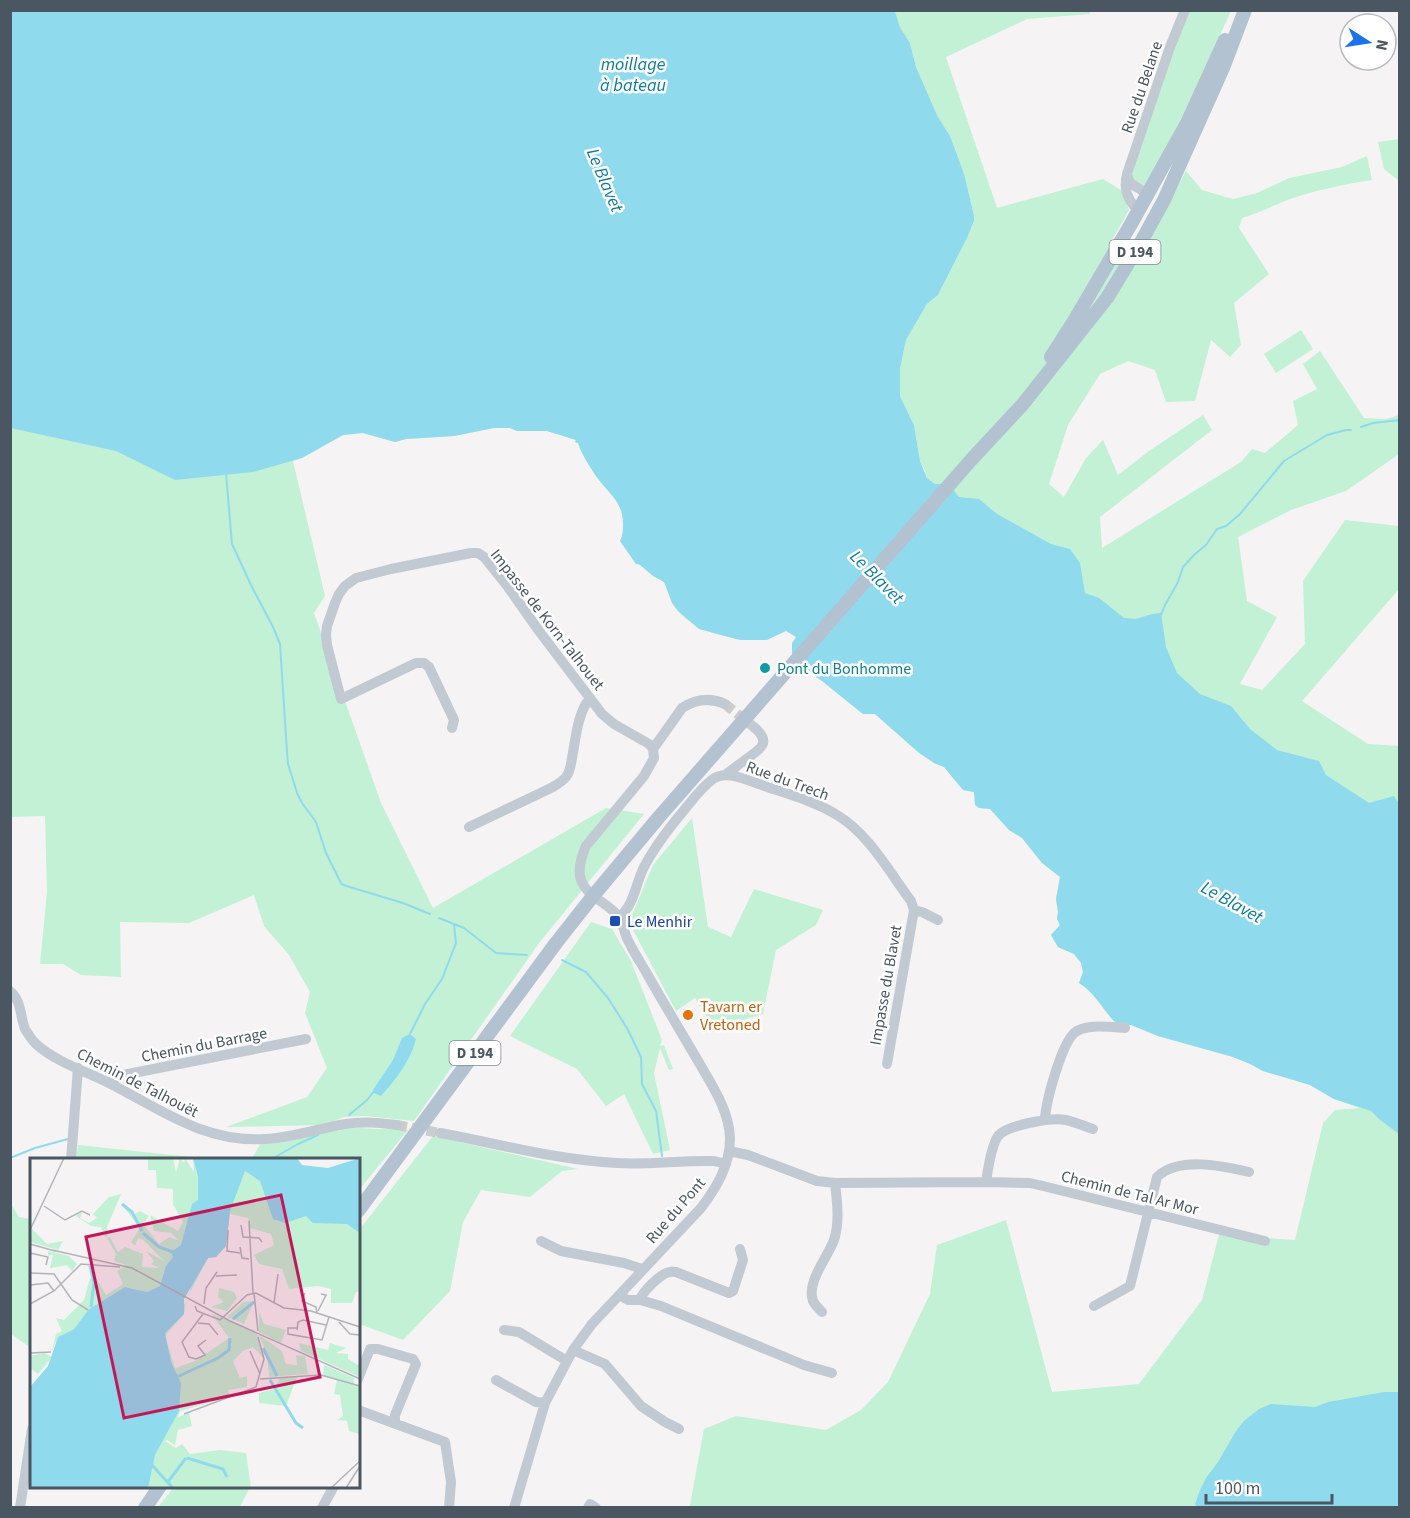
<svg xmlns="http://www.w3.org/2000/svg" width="1410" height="1518" font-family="'Source Sans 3',sans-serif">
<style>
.green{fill:#c3f1d5}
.water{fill:#90daee}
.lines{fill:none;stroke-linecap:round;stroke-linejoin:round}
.stream{stroke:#90daee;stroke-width:2}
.minor-tunnel{stroke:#caccce;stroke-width:10;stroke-dasharray:10 5;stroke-linecap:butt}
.minor{stroke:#c1cad2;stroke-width:10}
.major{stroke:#b3c2d1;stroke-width:14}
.culture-dot{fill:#0f9aa8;stroke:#fff;stroke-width:2}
.transit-dot{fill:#1a4fb4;stroke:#fff;stroke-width:2}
.food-dot{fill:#e8710a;stroke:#fff;stroke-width:2}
.labels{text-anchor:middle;stroke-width:5;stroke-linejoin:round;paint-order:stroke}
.shield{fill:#fff;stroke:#808990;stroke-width:1.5}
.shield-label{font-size:15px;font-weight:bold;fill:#4a5661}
.street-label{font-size:16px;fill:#4a5661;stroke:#fff}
.culture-label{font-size:16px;fill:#0d838f;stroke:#fff;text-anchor:start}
.transit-label{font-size:16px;fill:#164399;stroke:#fff;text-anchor:start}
.food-label{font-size:16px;fill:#c56008;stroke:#fff;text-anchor:start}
.water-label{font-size:18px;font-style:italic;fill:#0c7c9b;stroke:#fff}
.inset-river{fill:none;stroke:#90daee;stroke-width:3}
.inset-road{fill:none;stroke:#b1b4b9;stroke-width:1.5}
.view{fill:#c2185b;fill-opacity:0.15;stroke:#c2185b;stroke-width:3}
.inset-edge{fill:none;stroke:#4a5661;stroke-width:3}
</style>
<rect width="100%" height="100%" fill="#f5f3f3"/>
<!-- green -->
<path class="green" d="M10 11H303L767 640C736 640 699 636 677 610 670 602 669 588 663 581 659 578 654 577 651 574 645 570 642 565 636 564L620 541C623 535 623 530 623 523 623 501 607 492 596 476 589 465 582 455 578 443L575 442 576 440 547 431H517L510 428H494L454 436 406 439 395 442 363 433 343 435 302 458 293 461 325 596 314 613 381 803 433 908 606 808 644 814 539 943 414 1121 365 1116 344 1117 324 1125 226 1127 307 1097 327 1068 305 1013 310 992 289 955 264 926 254 895 189 923 120 922 121 977 81 975 63 964H40L47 892 45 816 10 817Z
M895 11H1090V14L1027 19 946 57 997 208 1103 179 1121 190 1129 210 1112 240 1139 259 1186 171 1202 190 1233 199 1257 193 1289 178 1342 167 1367 156 1372 180C1345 184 1317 190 1290 199 1274 205 1259 213 1242 218L1239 228 1269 274 1234 303 1241 345 1230 357 1211 340 1195 401 1166 402 1155 370 1128 361 1100 374 1068 425 1049 484 1064 497 1086 458 1103 440 1118 475 1149 451 1203 415 1212 430 1100 517 1102 548 1241 462 1252 449 1265 453 1298 425 1293 401 1317 389 1303 364 1320 351 1364 418 1386 419 1399 415V454L1346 491 1291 510 1238 537 1247 601 1277 617 1240 684 1262 690 1305 644 1303 581 1345 520 1399 526V589L1302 701 1368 744 1399 746V882L942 484H935L927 478 925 471 920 461 914 425 900 396V369L906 340 927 304 938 295 959 254 974 222 950 136 938 117 916 67 910 43 900 27Z
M1190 11H1231L1181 119 1145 186 1134 180 1132 174 1172 49Z
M1399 139H1400L1399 181 1384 169 1378 142Z
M1301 330 1313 349 1276 373 1264 354Z
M838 642 1399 1074V1507L691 1508 690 1505 704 1429 736 1416 826 1430 861 1410 888 1382 930 1294 937 1245 1006 1220 1052 1392 1139 1384 1202 1300 1219 1235 1295 1240 1323 1123 1335 1110 1360 1108 1334 1099 1310 1085 1263 1071 1250 1064 1233 1057 1158 1036 1131 1025 1119 1026C1103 1012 1097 994 1079 983L1083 972 1081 963 1074 954 1058 947 1051 935 1060 925 1057 919 1058 912 1056 899 1060 877 1042 863 1022 838 1009 830 990 809 979 808 975 805 974 792 963 790 944 767 934 763 918 752 875 714H863L822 681Z
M692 818 708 927 731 937 754 889 823 910 816 925 776 950 763 1014 714 1028 695 998 676 1011 633 930 632 915 653 865Z
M591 922 612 929 631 961 662 1040 660 1046 664 1045 673 1069 669 1070 660 1048 654 1073 670 1150 653 1154 624 1094 606 1106 577 1069 510 1036Z
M355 1128 408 1130 359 1190 358 1160H251L261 1143Z
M433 1136 578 1169 562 1171 530 1197 481 1190 463 1222 450 1291 403 1340 359 1324V1230Z
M78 1145 210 1159 76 1160Z
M11 1204 19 1217 31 1219V1348L11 1334Z
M174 1487V1486L250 1487 240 1507H158Z"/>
<!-- water -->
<path class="water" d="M11 11H895L900 27 910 43 916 67 938 117 950 136 964 174 974 216V221L967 238 938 295 927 304 906 340 900 369V396L914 425 920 461 927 478 935 484H942L952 488 959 497 979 499 997 514 1051 544 1070 549 1080 563 1085 593 1099 598 1124 618 1136 619 1152 614 1161 613 1166 647 1177 673 1200 694 1231 706 1250 729 1277 750 1319 761 1326 775 1369 803 1394 796 1400 805 1399 1134 1379 1119 1371 1111 1334 1099 1310 1085 1263 1071 1250 1064 1233 1057 1158 1036 1131 1025 1119 1026C1103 1012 1097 994 1079 983L1083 972 1081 963 1074 954 1058 947 1051 935 1060 925 1057 919 1058 912 1056 899 1060 877 1042 863 1022 838 1009 830 990 809 979 808 975 805 974 792 963 790 944 767 934 763 918 752 875 714H863L822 681 795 663 792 655V643L796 637 786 631 767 640H740L699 629 678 611 672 603 664 582 653 576 639 564H636L620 541C623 535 623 530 623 523 623 501 607 492 596 476 589 465 582 455 578 443L575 442 576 440 547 431H517L510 428H494L454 436 406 439 395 442 363 433 343 435 302 458 253 472 175 480 116 451 11 428Z
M408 1035H411L416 1039C411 1060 395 1081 381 1096L374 1093 373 1090 393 1060 402 1038Z
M1384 1392H1399V1507L1198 1508 1195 1504 1200 1490 1206 1478 1218 1462 1236 1431 1244 1421 1259 1409 1271 1404 1315 1407 1328 1402Z"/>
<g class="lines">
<!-- stream -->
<path class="stream" d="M1361 427 1373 423 1400 420
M226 473 232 544 251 585 273 627 280 644 287 752 288 764 297 793 302 803 316 822 326 853 341 883 343 885 403 903 430 914
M1161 615 1165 605 1178 582 1183 567 1194 555 1206 545 1217 529 1226 526 1240 514 1284 461 1327 435 1346 430H1351
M439 918 464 928 496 953 527 955
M562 960 586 972 608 998 627 1028 641 1057 642 1084 656 1111 662 1156
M408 1038 425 1004 442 979 456 943 454 925
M349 1115 367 1100 375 1090
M10 1158 35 1148 68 1139
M270 1160 298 1144 318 1135"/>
<!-- minor-tunnel -->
<path class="minor-tunnel" d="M725 704 755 728
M397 1125 440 1133"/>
<!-- minor -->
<path class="minor" d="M1127 174 1130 183 1143 191
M1134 206C1126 196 1124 187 1127 174L1170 47 1185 10
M452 728 454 720 429 667 424 663H416L341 699 327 645 326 635 327 626 335 603 339 594 345 586 356 578 391 569 471 553H478L484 557 508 587 539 631 602 714 614 724 649 744 653 749
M725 775C732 770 738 765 745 760 758 750 773 744 755 728
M469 827 551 788C556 785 562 782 566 777 570 772 571 765 572 758 576 738 577 714 590 698
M914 910 922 912 938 920
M620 919C622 915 625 911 628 907 635 896 637 882 643 869 654 847 669 828 685 809 693 799 702 787 713 779 725 770 744 779 756 783 783 793 813 800 837 815 868 833 890 873 911 901L914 910
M10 991C22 1001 20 1017 25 1029 28 1034 32 1040 36 1044 56 1062 85 1071 109 1083 160 1109 204 1143 265 1139 293 1138 319 1128 346 1124 363 1121 380 1123 397 1125
M887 1064 914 910
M110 1083 114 1079 123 1075 306 1039
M1045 1119C1046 1102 1062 1039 1077 1031 1090 1024 1111 1027 1125 1028
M440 1133C499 1144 557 1160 617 1163 649 1165 681 1160 714 1161L726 1164
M729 1151 748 1155 817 1181 835 1183 986 1182 1030 1183 1043 1186 1265 1241
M71 1160 78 1068
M986 1182C988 1169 991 1146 998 1136 1007 1125 1052 1117 1066 1120 1075 1122 1084 1126 1093 1129
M541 1241 561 1251 624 1263 642 1269
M619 1295 628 1300H640L661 1306 804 1365 832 1373
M640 1300C642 1292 661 1273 670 1272 672 1271 674 1272 676 1272L729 1293 733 1291 743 1260 740 1249
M1094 1306 1130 1286 1157 1177C1179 1156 1223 1166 1249 1172
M822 1312C819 1309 815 1305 813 1301 806 1282 828 1257 834 1240 840 1222 837 1201 835 1183
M504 1330 519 1332 567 1361
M573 1350 605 1364 641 1406 665 1422 679 1429
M358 1379 370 1349H378L413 1359 416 1364 395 1415V1422L398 1425
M496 1380 536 1402 545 1403
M358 1410 445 1442 451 1482 449 1508
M20 1508 32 1429
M322 1508 334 1486
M514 1508 545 1403 573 1350 592 1324 701 1208C717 1187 730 1165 730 1138 729 1111 714 1089 701 1066 683 1035 664 1004 646 972 639 960 631 948 626 936 624 930 623 924 620 919 614 909 604 904 596 898 575 883 577 867 586 846L644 776 654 758 653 749 682 708C696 699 710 697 725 704
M588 1508 590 1504 596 1508"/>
<!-- major -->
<path class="major" d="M1051 357 1074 321 1131 224 1187 123 1225 40
M358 1211 556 943 593 896 659 817 971 460 1023 404 1107 298 1141 242 1164 200 1223 68 1245 10
M145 1508 160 1486"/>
</g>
<!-- markers -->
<circle class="culture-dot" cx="765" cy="668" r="6"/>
<rect class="transit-dot" x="609" y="915" width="12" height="12" rx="3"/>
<circle class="food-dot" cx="688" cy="1015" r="6"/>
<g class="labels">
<!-- shield labels -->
<g class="shield">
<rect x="1109.5" y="240" width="51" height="24" rx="4.5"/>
<rect x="449.5" y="1041" width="51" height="24" rx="4.5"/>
</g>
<g class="shield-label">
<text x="1135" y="257">D 194</text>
<text x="475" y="1058">D 194</text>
</g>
<!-- street labels -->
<g class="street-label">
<text transform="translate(1141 87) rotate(-71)" y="6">Rue du Belane</text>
<text transform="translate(548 619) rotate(52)" y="6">Impasse de Korn-Talhouet</text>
<text transform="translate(788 780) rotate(20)" y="6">Rue du Trech</text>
<text transform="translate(885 985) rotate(-80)" y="6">Impasse du Blavet</text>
<text transform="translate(204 1044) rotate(-11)" y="6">Chemin du Barrage</text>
<text transform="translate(138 1082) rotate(27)" y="6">Chemin de Talhouët</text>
<text transform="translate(1130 1192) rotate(14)" y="6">Chemin de Tal Ar Mor</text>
<text transform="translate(675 1210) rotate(-49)" y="6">Rue du Pont</text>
</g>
<!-- culture labels -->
<g class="culture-label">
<text x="777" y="674">Pont du Bonhomme</text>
</g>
<!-- transit labels -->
<g class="transit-label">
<text x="627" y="927">Le Menhir</text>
</g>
<!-- food labels -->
<g class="food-label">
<text x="700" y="1012">Tavarn er<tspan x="700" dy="18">Vretoned</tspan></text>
</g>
<!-- water labels -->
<g class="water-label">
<text x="633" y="70">moillage<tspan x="633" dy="21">à bateau</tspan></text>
<text transform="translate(605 180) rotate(67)" y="6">Le Blavet</text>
<text transform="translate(877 577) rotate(45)" y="6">Le Blavet</text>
<text transform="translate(1232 902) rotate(29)" y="6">Le Blavet</text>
</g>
</g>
<!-- overview -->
<g transform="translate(30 1158)">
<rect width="330" height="330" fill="#f5f3f3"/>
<path d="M118 0H143L146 15 150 0 154 5 155 0 164 14 163 0H186L169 59 130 128 117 134 96 129 90 132 59 151 44 171 28 179 22 193 26 176 32 173 26 160 34 162 54 142 60 120H66L76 137 93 126 87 113 96 107 84 103 86 96 77 80 80 79 88 94 95 89 113 96 112 109 129 110 121 106 124 103 116 93 134 103 113 82 108 80 105 88 101 84 110 70 92 47 105 56 110 53 119 58 113 66 129 86 139 79 148 82 141 75 124 73 120 57 148 73 153 64 143 46V31L127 30 126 12H118ZM207 3 289 65 330 55V134H326L322 145H301V131L288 128 259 131 252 111 229 106 224 97 244 87 241 76 220 70 218 60 200 56 196 88 186 99 178 100 158 138ZM91 36 77 69 78 78 75 79 71 69 61 68 46 58 52 54 50 60 59 65 67 60 63 56 79 39ZM2 71 17 86 33 83 28 92 0 84ZM18 93 39 98 47 106 42 113 37 107 20 110 23 96 18 98ZM189 130 204 134 207 140 197 153 181 149 194 144 188 139ZM224 143 214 166 197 159 213 144ZM156 144 154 156 135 178 145 210 165 203 199 180 181 155 227 176 233 200 223 189 213 193 203 203 210 220 217 218V229L198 232 200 239 150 253 148 259 159 255 162 268 148 272 145 287 137 282 135 283 146 290 152 286 160 296 190 292 216 295 221 330H18ZM229 154 234 166 256 172 251 185 229 174ZM229 177 252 193 256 206 267 207 266 197 275 198 278 216 239 219 237 197ZM269 185 298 192 300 185 316 190 306 195 318 196V201L330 208V219L271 193ZM14 195 22 199 8 216 0 210V198ZM294 207 324 220V226L330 228V276L319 273 317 263 307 262 313 258 310 237 304 236 307 222 293 218ZM267 219 256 248 229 245V235L244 231 250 220Z" fill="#c3f1d5"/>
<path d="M163 0H267L272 7 298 10 330 0V75L317 66 283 65 276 58 255 65 243 61 230 23 215 13 200 53 196 88 186 99 178 100 154 141V156L135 175 141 204 151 225 149 253 125 297 118 330H0V229L18 208 28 179 44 171 59 151 95 129 117 134 130 128 136 108 143 99 141 94 151 87 162 46 168 42V18Z" fill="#90daee"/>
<path class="inset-river" d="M92 46 102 54 112 73M113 75 129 89 143 94M60 108 64 125 61 149M203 161 224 144M233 190 247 218M147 219 188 200 199 192 200 180M240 222 266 265 273 270M157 300 193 311 197 319M121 306 142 329M137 325 156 300"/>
<path class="inset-road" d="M14 48 35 62 52 53 60 57M219 63 223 135M211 67 213 79 229 80 232 84M0 72 34 0M198 72 197 93 210 95M0 86 25 93M210 89 212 100 219 101M22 92 102 110 200 163 330 221M0 95 18 99 16 107M0 115 24 116 42 142 58 152M186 118 207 117M0 127 18 125 24 133M224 135 228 173M275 135 272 143 286 149 287 156M244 145 248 116M0 146 24 133 51 106 90 109M174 146 176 130 187 114M165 148 167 153 190 162 217 137 226 135 254 150 281 153 330 169M288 153 296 137 291 136M173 156 152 184 159 199 166 201 175 197 168 188 176 182M309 164 320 176 330 177M168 165 179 166 188 177M267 170H258V176L292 182 299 159M267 172 268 164 273 162 296 167M220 193 230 216M0 195 21 194M230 221 291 217 330 228M154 256 226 229 234 201 228 179M301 330 330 303M316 330 330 308"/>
<path class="view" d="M251 37 290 219 94 260 56 79Z"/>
<rect width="330" height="330" class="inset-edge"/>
</g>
<!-- border -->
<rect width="1410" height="1518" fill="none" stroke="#4a5661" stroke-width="24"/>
<!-- north arrow -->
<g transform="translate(1368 42) rotate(102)"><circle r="28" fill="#ffffff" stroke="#b7bbc0" stroke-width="1.5"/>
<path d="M0-4.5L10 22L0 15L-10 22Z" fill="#1a73e8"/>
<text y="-9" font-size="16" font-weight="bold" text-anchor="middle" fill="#4a5661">N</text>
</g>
<!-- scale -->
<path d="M1206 1494v9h126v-9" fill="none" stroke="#4a5661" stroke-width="3"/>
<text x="1215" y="1494" font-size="18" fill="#4a5661" stroke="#ffffff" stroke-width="4.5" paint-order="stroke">100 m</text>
</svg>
